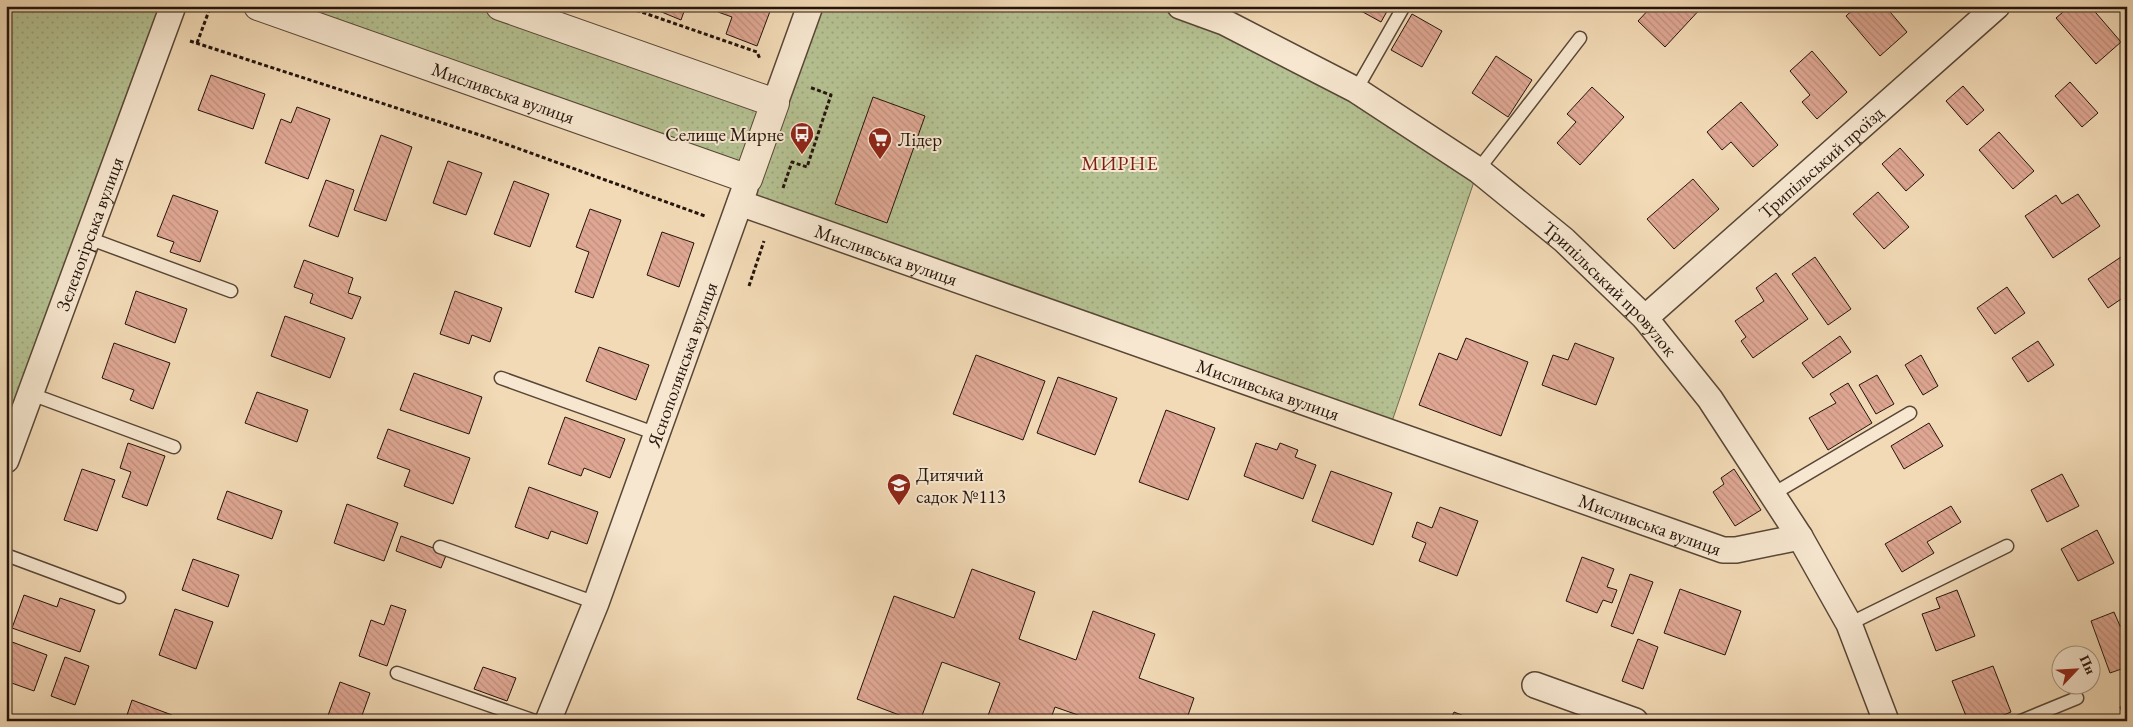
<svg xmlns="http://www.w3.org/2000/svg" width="2133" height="727" font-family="'EB Garamond',serif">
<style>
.green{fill:url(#green-dots);stroke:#6c6a4f}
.building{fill:url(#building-back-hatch);stroke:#24140c}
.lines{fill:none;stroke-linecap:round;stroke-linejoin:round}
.service-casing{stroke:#584636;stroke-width:15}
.minor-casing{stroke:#584636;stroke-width:28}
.tertiary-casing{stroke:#584636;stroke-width:30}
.path{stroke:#24140c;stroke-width:3;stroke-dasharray:4 2.5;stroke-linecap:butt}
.service{stroke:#f7e7d0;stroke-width:12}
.minor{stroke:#f7e7d0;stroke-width:25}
.tertiary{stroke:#f7e7d0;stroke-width:28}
.labels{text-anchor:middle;stroke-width:4;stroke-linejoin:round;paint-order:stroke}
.street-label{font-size:19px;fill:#24140c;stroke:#f7e7d0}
.poi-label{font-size:19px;fill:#24140c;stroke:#f7e7d0;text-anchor:start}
.neighbourhood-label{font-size:20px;letter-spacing:1px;fill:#7a1f14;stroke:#f7e7d0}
</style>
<defs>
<pattern id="green-dots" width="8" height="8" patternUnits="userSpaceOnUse" patternTransform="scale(1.25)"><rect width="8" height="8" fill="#b5c192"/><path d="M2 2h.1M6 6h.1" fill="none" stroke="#9ca57d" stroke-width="1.8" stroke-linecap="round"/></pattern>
<pattern id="building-back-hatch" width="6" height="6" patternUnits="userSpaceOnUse" patternTransform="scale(1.25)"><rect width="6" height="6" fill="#dfa793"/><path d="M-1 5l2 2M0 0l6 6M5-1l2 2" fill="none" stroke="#bf8f7e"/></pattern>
</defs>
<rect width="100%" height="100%" fill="#f2dab6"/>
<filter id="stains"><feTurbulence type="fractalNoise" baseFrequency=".004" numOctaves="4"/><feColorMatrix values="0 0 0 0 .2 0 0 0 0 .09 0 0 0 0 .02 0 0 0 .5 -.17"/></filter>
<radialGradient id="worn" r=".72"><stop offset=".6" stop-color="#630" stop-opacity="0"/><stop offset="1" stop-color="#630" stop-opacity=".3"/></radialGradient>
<!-- green -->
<path class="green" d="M6 6H173L6 460Z
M258 6H500L775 103 810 6H1180L1478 170 1388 433 740 203 748 179Z"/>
<!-- building -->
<path class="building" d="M647 6H686L681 20Z
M720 6H772L757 46 726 34 732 17 718 12Z
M1352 6H1390L1381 22Z
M1652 6H1703L1665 47 1638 21Z
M1857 6H1885L1907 32 1880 56 1846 16Z
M2070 6H2090L2121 42 2096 64 2056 18Z
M1412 14 1442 31 1422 67 1391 50Z
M1812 51 1847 92 1817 119 1802 102 1810 95 1790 71Z
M1496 56 1532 80 1508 117 1472 93Z
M211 75 265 94 253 129 198 110Z
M2070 82 2098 113 2082 127 2055 96Z
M1963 86 1984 110 1967 125 1946 101Z
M1592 87 1624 117 1580 165 1557 143 1576 122 1567 114Z
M873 97 925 116 887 223 835 204Z
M1741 102 1778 145 1753 167 1731 142 1722 150 1707 132Z
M297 107 330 119 308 179 265 163 281 119 291 123Z
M1999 132 2034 171 2013 189 1979 150Z
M381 135 412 147 386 221 354 210Z
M1900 148 1924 175 1906 191 1882 164Z
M448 161 482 173 466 215 433 203Z
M1693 179 1719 209 1674 249 1647 219Z
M326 180 354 190 338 237 309 226Z
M514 181 549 194 530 247 494 234Z
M1878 192 1909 227 1884 249 1853 214Z
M2078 194 2100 226 2053 258 2025 216 2056 195 2062 204Z
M173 195 218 211 200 262 170 252 174 242 157 236Z
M590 209 621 220 593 298 575 292 589 252 576 247Z
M662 232 694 243 679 287 647 275Z
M2127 253V295L2108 308 2088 279Z
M1815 257 1851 309 1828 325 1792 274Z
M304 260 353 278 348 293 361 297 352 319 310 303 313 294 294 287Z
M1776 273 1808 319 1753 358 1741 341 1746 337 1735 321 1764 301 1756 288Z
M2007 287 2025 313 1995 334 1977 308Z
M136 291 187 309 175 343 125 324Z
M455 291 502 308 490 342 472 335 469 344 440 334Z
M285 316 345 338 330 378 271 356Z
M1840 336 1851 352 1813 378 1802 363Z
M1466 338 1528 362 1501 436 1419 405 1439 353 1457 360Z
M2038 341 2054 365 2028 382 2012 358Z
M114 343 170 363 153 409 130 400 134 390 102 378Z
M1575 343 1614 358 1596 405 1542 385 1553 355 1568 360Z
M599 347 649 365 636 400 586 381Z
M976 355 1045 381 1023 440 953 414Z
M1921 355 1938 386 1923 395 1905 365Z
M414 373 482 397 469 434 400 410Z
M1877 375 1894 404 1876 414 1859 385Z
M1058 377 1117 398 1095 455 1037 433Z
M1848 383 1872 423 1828 450 1809 418 1836 403 1830 394Z
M257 392 308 410 297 442 245 423Z
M1166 410 1215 428 1188 500 1139 482Z
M565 417 625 439 610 478 584 468 581 476 548 464Z
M1929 423 1943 446 1904 469 1891 446Z
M388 429 470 458 453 504 404 486 410 470 377 458Z
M128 443 165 456 147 506 122 497 131 472 120 468Z
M1256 443 1277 450 1280 443 1298 450 1295 457 1316 465 1303 499 1244 476Z
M82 469 115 480 97 531 64 520Z
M1734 469 1761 510 1735 526 1713 492 1724 484 1721 478Z
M1331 471 1392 493 1373 545 1312 521Z
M2062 474 2079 506 2047 522 2031 490Z
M529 487 598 512 587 544 551 531 548 539 515 527Z
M227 491 282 511 272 539 217 519Z
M347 504 398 523 384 561 334 543Z
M1951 506 1961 522 1927 542 1934 553 1902 572 1885 544Z
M1440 507 1478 521 1457 576 1419 561 1426 543 1412 537 1417 522 1432 528Z
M2097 530 2114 563 2078 581 2061 549Z
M401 536 447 553 441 568 396 551Z
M1582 557 1614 569 1607 587 1617 590 1612 603 1603 600 1597 613 1566 601Z
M193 559 239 575 228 607 182 590Z
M972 569 1035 592 1019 639 1076 660 1093 611 1155 634 1139 678 1194 698 1186 721H1095L1055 707 1050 721H986L1000 683 942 662 920 721H915L857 699 894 596 954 618Z
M1630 574 1653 582 1633 634 1611 626Z
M1680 589 1741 611 1725 655 1664 633Z
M1957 590 1975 636 1936 651 1922 614 1940 608 1936 598Z
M24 595 57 607 60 598 95 610 80 652 12 628Z
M391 605 406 610 387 666 359 656 371 620 384 625Z
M175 609 213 622 196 669 159 655Z
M2114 612 2120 626 2127 623V667L2110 673 2091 621Z
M1638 639 1658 647 1643 689 1622 681Z
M12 642 47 655 34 691 6 681V659Z
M65 657 89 666 75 705 51 696Z
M1993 666 2011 712 1989 721H1968L1952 681Z
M483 667 516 678 507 701 474 689Z
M340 682 370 693 360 721H326Z
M132 700 172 715 170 721H125Z
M2127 704V721H2125L2120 707Z
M1454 712 1477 721H1450Z"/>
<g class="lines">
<!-- service casing -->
<g class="service-casing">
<path id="service" d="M1356 90 1404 6
M1478 170 1580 38
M88 238 231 291
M501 378 657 434
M31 394 174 447
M1773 494 1910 413
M440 547 596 603
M6 555 119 597
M1849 624 2007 546
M397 673 535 721
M2021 721 2077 698"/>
</g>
<!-- minor casing -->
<g class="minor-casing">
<g id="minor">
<path id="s1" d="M1180 6 1224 22 1356 90 1478 170 1564 240 1645 318 1710 399 1800 537 1849 624 1886 721"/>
<path d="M775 103 810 6"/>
<path id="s2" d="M740 203 1723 550H1736L1800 537"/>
<path id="s3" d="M1645 318 1997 6"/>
<path id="s4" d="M6 460 173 6"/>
<path d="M1535 685 1635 721"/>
<path id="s5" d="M548 721 596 603 745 188"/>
</g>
</g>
<!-- tertiary casing -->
<g class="tertiary-casing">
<g id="tertiary">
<path id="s6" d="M258 6 748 179 775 103 500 6"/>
</g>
</g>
<!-- path -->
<path class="path" d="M624 6 757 52 760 59
M190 41 492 139 705 216
M197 43 210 8
M783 188 792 162 807 167 831 95 809 87
M749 286 764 241
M830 721V720"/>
<!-- service -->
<use href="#service" class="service"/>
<!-- minor -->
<use href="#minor" class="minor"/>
<!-- tertiary -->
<use href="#tertiary" class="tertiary"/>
</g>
<!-- icons -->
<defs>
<g id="bus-pin" transform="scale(1.25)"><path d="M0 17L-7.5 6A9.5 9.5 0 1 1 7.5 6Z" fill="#8f2418" stroke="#f7e7d0"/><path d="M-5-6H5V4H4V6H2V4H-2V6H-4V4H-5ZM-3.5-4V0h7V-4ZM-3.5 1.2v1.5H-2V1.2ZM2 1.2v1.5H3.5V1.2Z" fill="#fff"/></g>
<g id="supermarket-pin" transform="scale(1.25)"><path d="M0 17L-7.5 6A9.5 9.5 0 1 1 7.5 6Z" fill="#8f2418" stroke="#f7e7d0"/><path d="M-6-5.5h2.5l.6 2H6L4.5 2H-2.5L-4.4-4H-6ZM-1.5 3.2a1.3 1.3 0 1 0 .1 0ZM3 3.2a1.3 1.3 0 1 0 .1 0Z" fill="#fff"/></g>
<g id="school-pin" transform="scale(1.25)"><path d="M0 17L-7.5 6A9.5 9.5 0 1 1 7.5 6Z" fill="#8f2418" stroke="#f7e7d0"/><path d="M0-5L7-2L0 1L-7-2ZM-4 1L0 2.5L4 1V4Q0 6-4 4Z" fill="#fff"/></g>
</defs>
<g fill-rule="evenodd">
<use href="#bus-pin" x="802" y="134"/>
<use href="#supermarket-pin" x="880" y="139"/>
<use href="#school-pin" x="899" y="485"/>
</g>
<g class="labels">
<!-- street labels -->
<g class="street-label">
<text dy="7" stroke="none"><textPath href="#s6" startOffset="260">Мисливська вулиця</textPath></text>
<text dy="7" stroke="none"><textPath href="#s3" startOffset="235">Трипільський проїзд</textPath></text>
<text dy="7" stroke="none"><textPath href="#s4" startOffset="241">Зеленогірська вулиця</textPath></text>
<text dy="7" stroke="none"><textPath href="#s2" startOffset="155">Мисливська вулиця</textPath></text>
<text dy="7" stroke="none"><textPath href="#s1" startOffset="519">Трипільський провулок</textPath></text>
<text dy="7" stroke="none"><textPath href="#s5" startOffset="381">Яснополянська вулиця</textPath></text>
<text dy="7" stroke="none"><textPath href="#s2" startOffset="560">Мисливська вулиця</textPath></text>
<text dy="7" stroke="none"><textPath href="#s2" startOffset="965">Мисливська вулиця</textPath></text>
</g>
<!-- poi labels -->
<g class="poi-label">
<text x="784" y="141" text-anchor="end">Селище Мирне</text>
<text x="898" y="146">Лідер</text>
<text x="916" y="481">Дитячий<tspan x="916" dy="22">садок №113</tspan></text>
</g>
<!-- neighbourhood labels -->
<g class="neighbourhood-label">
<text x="1120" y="170">МИРНЕ</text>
</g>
</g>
<!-- margin -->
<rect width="2133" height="727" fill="none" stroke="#f2dab6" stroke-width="25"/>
<rect x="8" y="8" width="2118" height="712" fill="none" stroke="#24140c" stroke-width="2.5"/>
<rect x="12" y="12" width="2108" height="702" fill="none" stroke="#24140c"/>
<!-- north arrow -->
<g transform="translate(2076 670) rotate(65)"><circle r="24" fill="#f7e7d0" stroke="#a39382"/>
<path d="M0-4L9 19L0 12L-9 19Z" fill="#8f2418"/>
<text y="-8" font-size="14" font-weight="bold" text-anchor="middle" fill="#24140c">Пн</text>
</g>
<rect width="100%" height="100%" filter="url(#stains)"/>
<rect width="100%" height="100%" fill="url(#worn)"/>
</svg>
